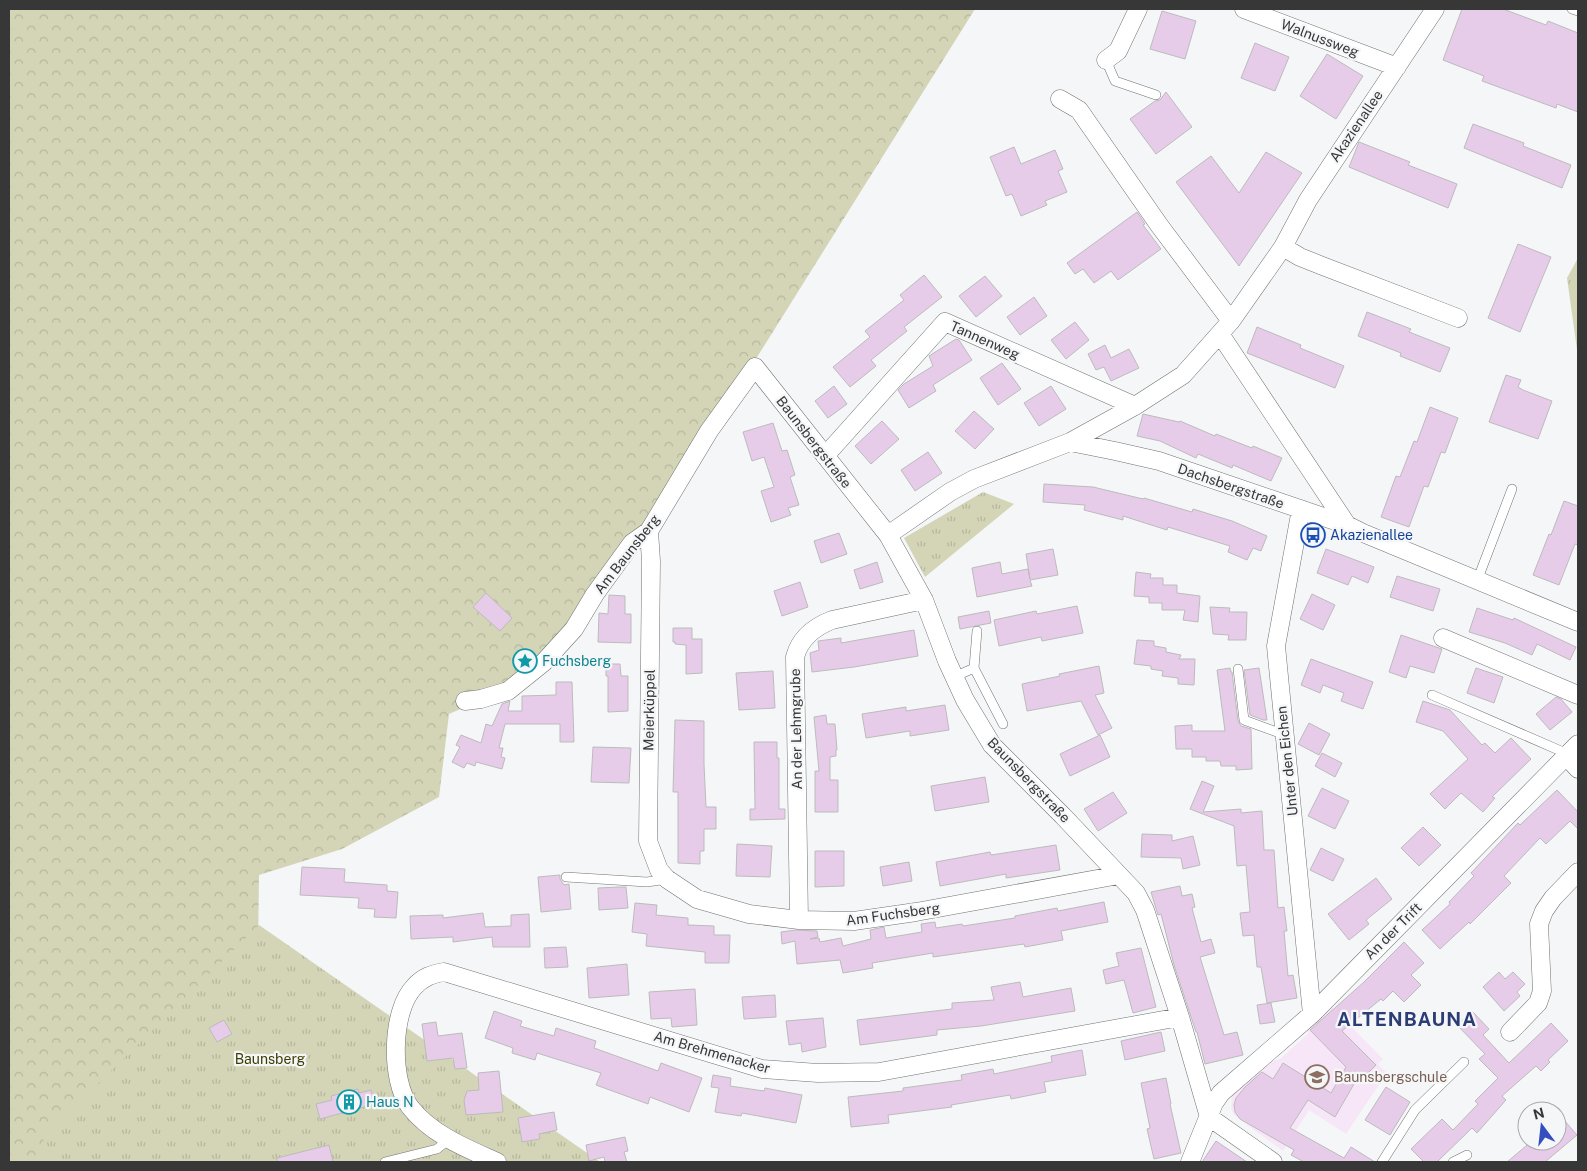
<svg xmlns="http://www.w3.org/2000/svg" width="1587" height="1171" font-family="'Public Sans',sans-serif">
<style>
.education{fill:#f7e6f8}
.forest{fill:url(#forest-crowns)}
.park{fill:url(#park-tufts)}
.building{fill:#e7cce9;stroke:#bcbbbc}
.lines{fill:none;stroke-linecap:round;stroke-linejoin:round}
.lane-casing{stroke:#717273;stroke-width:10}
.street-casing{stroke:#717273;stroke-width:19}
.lane{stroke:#fff;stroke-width:9}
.street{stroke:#fff;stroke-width:18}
.labels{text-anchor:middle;stroke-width:4.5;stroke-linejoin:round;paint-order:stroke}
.street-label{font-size:14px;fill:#373738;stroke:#f5f6f7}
.transit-label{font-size:14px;fill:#164399;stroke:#f5f6f7;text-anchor:start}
.culture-label{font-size:14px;fill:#0d838f;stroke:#f5f6f7;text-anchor:start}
.park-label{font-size:14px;fill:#3c3d00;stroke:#f5f6f7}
.education-label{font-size:14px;fill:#785e54;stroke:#f5f6f7;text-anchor:start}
.district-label{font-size:19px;font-weight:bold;letter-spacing:1px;fill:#2c3d76;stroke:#f5f6f7}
</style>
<defs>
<pattern id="forest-crowns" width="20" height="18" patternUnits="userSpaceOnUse" patternTransform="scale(1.25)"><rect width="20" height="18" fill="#d3d5b6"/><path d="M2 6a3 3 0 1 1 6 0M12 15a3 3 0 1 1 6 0" fill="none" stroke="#b6b79d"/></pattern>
<pattern id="park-tufts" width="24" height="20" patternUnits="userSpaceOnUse" patternTransform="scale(1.25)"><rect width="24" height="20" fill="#d3d5b6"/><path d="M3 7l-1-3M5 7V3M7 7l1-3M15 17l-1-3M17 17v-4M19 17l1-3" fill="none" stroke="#b6b79d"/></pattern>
</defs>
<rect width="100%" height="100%" fill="#f5f6f7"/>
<!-- education -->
<path class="education" d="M1330 1005 1383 1059 1378 1064 1387 1073 1346 1134 1309 1110 1283 1151 1234 1115 1231 1108 1232 1097 1238 1089 1265 1064 1280 1059 1309 1033 1304 1027Z"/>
<!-- forest -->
<path class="forest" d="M9 9H975L627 565 543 659 506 689 449 714 439 797 342 849 259 875 258 951 104 1162H9Z"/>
<!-- park -->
<path class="park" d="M1578 258V357L1567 278Z
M983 492 1014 504 925 577 904 538Z
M259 925 600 1162H47L43 1138Z"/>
<!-- building -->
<path class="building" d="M1462 9H1503L1546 25 1548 21 1578 33V112L1557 104 1556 108 1482 81 1484 76 1443 60Z
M1162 11 1196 21 1185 59 1150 49Z
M1255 43 1289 57 1275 91 1241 78Z
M1327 54 1363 76 1336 119 1300 96Z
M1166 92 1192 127 1156 154 1130 119 1155 101 1160 100Z
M1473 124 1524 143 1523 146 1571 165 1562 188 1464 148Z
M1359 142 1410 162 1408 165 1457 184 1448 208 1349 167Z
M1014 147 1021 164 1055 150 1063 169 1058 171 1067 192 1045 201 1047 205 1021 216 1012 194 1006 196 990 157Z
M1266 152 1302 173 1239 266 1176 182 1211 156 1239 193Z
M1137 212 1145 224 1143 225 1161 249 1118 280 1111 271 1094 283 1083 269 1075 274 1067 263Z
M1518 244 1551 257 1520 332 1488 318Z
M924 275 942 297 904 327 907 331 871 360 876 366 850 387 833 367 870 337 865 331 904 300 900 295Z
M985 276 1002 296 976 317 959 296Z
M1034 297 1047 316 1020 335 1007 317Z
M1367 312 1411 329 1409 332 1450 348 1440 372 1400 356 1401 353 1358 336Z
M1075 322 1089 340 1066 359 1051 340Z
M1257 327 1301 345 1300 348 1344 366 1335 388 1247 353Z
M956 339 959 340 972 360 933 385 936 391 909 408 898 390 904 384 933 366 929 356Z
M1105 345 1111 358 1129 349 1139 368 1111 381 1104 367 1096 370 1088 354Z
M1002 363 1021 389 998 405 980 378Z
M1506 375 1521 380 1518 387 1523 390 1552 401 1538 439 1489 422Z
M834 386 847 404 828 418 815 401Z
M1051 386 1066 409 1039 426 1024 403Z
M1430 407 1458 418 1445 453 1441 452 1428 487 1424 486 1409 527 1381 517 1396 476 1400 477 1414 441 1417 442Z
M974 411 994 429 975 449 955 431Z
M1143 414 1179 422 1180 421 1215 436 1216 434 1252 448 1253 446 1282 458 1271 481 1233 465 1232 468 1198 454 1196 458 1160 441 1137 436Z
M882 421 899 439 871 464 855 446Z
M773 423 782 451 787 450 795 475 790 477 799 505 788 508 791 515 771 522 761 491 774 487 764 457 752 461 743 432Z
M928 452 942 473 915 491 901 470Z
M1044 484 1093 487 1143 499 1144 498 1192 512 1193 509 1232 521 1267 536 1261 551 1253 548 1247 560 1228 552 1230 546 1168 527 1167 530 1123 516V520L1084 510 1085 505 1043 502Z
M1564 501 1578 506V545L1575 544 1559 585 1533 575 1549 534 1551 535Z
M839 533 847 554 821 563 814 541Z
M1053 549 1058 575 1030 580 1032 586 977 597 972 568 1000 562 1002 574 1028 569 1030 579 1026 554Z
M1326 549 1374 567 1368 583 1352 576 1348 585 1317 573Z
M877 562 883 582 860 589 854 570Z
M1136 572 1151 574 1150 578H1163V585H1177V593L1200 596 1198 622 1183 620 1185 610H1162V603H1149V597L1134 596Z
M1397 576 1440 589 1433 611 1390 597Z
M800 582 808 607 782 616 774 591Z
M486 593 512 618 500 631 473 607Z
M1312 594 1335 605 1323 630 1300 619Z
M609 595 625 596V614H631V643L598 642 599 613 608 614Z
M1077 606 1083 633 1042 641 1041 637 999 646 994 620 1036 611 1037 614Z
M1210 607 1230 608 1229 612H1247L1246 640H1228L1229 635 1213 634Z
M1477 608 1513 620 1514 618 1576 647 1570 660 1537 644 1532 655 1505 643 1469 632Z
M989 611 991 623 960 629 958 617Z
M673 628H692V639H702V673L686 674V645L675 644V642H673Z
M914 630 918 656 854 667 812 672 810 653 819 650 818 641 841 638V643Z
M1401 635 1442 649 1434 673 1410 666 1406 678 1389 672Z
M1137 640 1154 641V646L1166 648V652L1181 655 1179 659H1195L1194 685 1178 684V678L1162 676 1163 671 1151 669V666L1134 664Z
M1311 659 1373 682 1363 709 1341 701 1344 693 1323 685 1320 693 1301 685Z
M606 664H620L621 676H628V711L608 712V676H606Z
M1099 666 1104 693 1095 695 1112 728 1098 735 1081 701 1027 711 1022 684 1060 676 1059 674Z
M1230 668 1231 672H1232L1238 721 1241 726 1251 729 1252 769 1236 770V766H1221L1220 761H1206V757H1192V749H1176L1175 726 1192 725V731H1225L1217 670Z
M1259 668 1267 720H1263L1250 715 1244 670Z
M1476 668 1503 677 1494 703 1467 693Z
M773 671 775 708 739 710 736 673Z
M556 682H572L574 742H560V724H505L499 748H503L501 757 505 758 502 769 476 762 475 766 467 763 464 768 452 762 460 747 456 745 461 735 481 743 486 724 492 726 502 704 510 701 508 711H522V696L556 695Z
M1556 697 1561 699 1572 712 1550 730 1536 714Z
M1423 701 1450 710 1482 745 1485 743 1495 753 1511 738 1531 759 1492 797 1495 798 1483 812 1461 793 1445 809 1430 794 1468 759 1443 731 1416 722Z
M945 705 949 730 910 736V731L866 738 862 714 906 707V711Z
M826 715 827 724H835L837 750H836V756L830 757V780H838V812H815V771H819L814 717Z
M675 720 704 721V764L706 807H716V829H704V851H700V864L678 863V792H673Z
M1309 723 1330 734 1319 755 1298 744Z
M1100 735 1110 757 1070 776 1060 754Z
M754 742H777V758H779V809H785V819L750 820V809H755Z
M593 747 631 748 629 783 591 782Z
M1322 753 1342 763 1335 777 1315 766Z
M985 777 989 802 935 811 931 786Z
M1202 781 1214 786 1203 812 1241 809V813L1262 811 1264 850H1274L1278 908 1284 907 1287 931H1284L1288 976 1293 975 1297 998 1267 1003 1261 967H1257L1254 935 1243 936 1240 913 1250 912 1246 865 1237 866 1234 826 1190 809Z
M1322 788 1349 801 1335 829 1308 816Z
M1557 790 1578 812V829L1570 821 1546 844 1540 838 1504 876 1511 883 1470 924 1469 922 1440 949 1422 930 1450 904 1449 902 1474 876 1471 873 1518 823 1520 825Z
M1113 792 1127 813 1098 831 1084 809Z
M1423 827 1441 845 1419 866 1401 848Z
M1142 834 1172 835V841L1193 836 1200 865 1183 869 1181 858 1141 857Z
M737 844 772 846 770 877 736 876Z
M1056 845 1060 870 1006 878V874L940 886 936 862 990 852 991 855Z
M1321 848 1344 859 1333 881 1310 870Z
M815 851H844V886L815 887Z
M909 862 912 881 883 886 880 867Z
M302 867 345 869 344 882 387 885V891L398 892 396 918 374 917 375 909 358 908 359 898 300 895Z
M560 875V879L564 885 569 884 571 909 541 912 538 877Z
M1376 878 1392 899 1366 920 1369 924 1349 940 1328 914Z
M1180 886 1182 896 1192 894 1195 907 1192 908 1201 942 1211 939 1215 953 1200 957 1224 1035 1237 1032 1243 1055 1205 1064 1197 1032H1196L1174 965 1161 914 1158 915 1151 892Z
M619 887H626L628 908 599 910 598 888Z
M1104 902 1108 922 1061 931 1063 940 1025 947 1024 944 933 957V953L872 963 873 968 843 973 840 960 797 964 795 941 782 944 781 932 796 930 817 931 818 937 810 939 819 938 820 942 841 938 843 946 871 939 870 930 884 927 886 938 922 932 921 924 935 922 936 928 962 924 963 926 1015 918V916L1057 908 1058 911Z
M635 903 657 905 656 915 688 918V925L714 926V935H730L729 963H705V952L646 946 647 934 632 932Z
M483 913 485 927 511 926V915L529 914 530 947H493L492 937 453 942V937L411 939 410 916 443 915V918Z
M1404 942 1424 963 1411 975 1421 985 1404 1002 1393 991 1383 1001 1381 999 1342 1031 1376 1065 1360 1081 1358 1077 1335 1117 1308 1100 1290 1128 1344 1158 1351 1147 1375 1162H1304L1291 1155 1294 1150 1240 1119 1235 1112 1234 1105 1236 1098 1245 1087 1262 1072 1273 1079 1283 1063 1331 1093 1346 1067 1310 1030 1364 982Z
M566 947 568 967 545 968 544 948Z
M1141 948 1156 1007 1133 1013 1124 980 1106 984 1103 970 1119 966 1116 953Z
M627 964 629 995 589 998 587 968Z
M1499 972 1505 979 1513 972 1525 984 1517 992 1520 996 1504 1011 1483 987Z
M1020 982 1023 997 1071 988 1075 1011 981 1026 937 1030V1035L860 1045 857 1020 952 1009V1003L994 1000 991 987Z
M695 989 697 1025 672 1027 671 1018 651 1019 649 992Z
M775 995 776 1017 744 1019 742 997Z
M1271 1003 1275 1022 1260 1024 1257 1005Z
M494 1011 522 1021 520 1026 554 1036 556 1028 596 1041 594 1048 658 1071 661 1063 702 1078 689 1112 650 1097 648 1104 596 1085 601 1073 537 1053 535 1060 512 1053 513 1048 485 1038Z
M1472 1011 1489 1029 1483 1035 1509 1063 1551 1023 1568 1041 1548 1060 1550 1062 1541 1071 1536 1066 1502 1096 1506 1100 1477 1133 1472 1128 1437 1162H1424L1411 1149 1442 1119 1453 1130 1478 1104 1475 1101 1498 1078 1479 1059 1485 1054 1457 1025Z
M823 1018 826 1047 802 1052 801 1043 789 1045 786 1021Z
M224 1020 232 1034 217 1042 209 1028Z
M436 1022 438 1036 462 1033 467 1068 455 1069 453 1058 427 1061 422 1024Z
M1161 1032 1165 1051 1125 1060 1121 1041Z
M1082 1050 1086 1075 1044 1082 1046 1092 1011 1099 1010 1095 951 1105 952 1107 888 1115 889 1123 851 1127 848 1097 903 1091V1088L962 1080 961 1075 993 1069 994 1074 1052 1062 1051 1056Z
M499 1071 503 1112 466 1115 464 1100 467 1091 479 1090 478 1073Z
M713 1075 731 1078 730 1086 764 1091 765 1088 802 1095 796 1123 742 1113 741 1116 715 1112 719 1088 711 1087Z
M1166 1078 1171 1104H1170L1181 1153 1154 1159 1147 1129 1150 1128 1141 1083Z
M1386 1087 1410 1102 1390 1135 1365 1120Z
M358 1089 359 1093 371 1090 375 1104 320 1119 316 1104 332 1100 331 1096Z
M554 1112 557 1130 539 1134 540 1139 522 1142 518 1118Z
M1557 1112 1577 1135 1545 1162H1507L1532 1141H1557Z
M625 1137 628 1151 624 1152 627 1162H605L604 1157 589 1161 586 1145Z
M1216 1141 1247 1162H1202Z
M329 1145 333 1162H277V1158Z"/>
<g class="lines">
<!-- lane casing -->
<g class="lane-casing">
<path id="lane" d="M1572 9 1578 11
M1106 60 1115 81 1156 95
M1477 581 1512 489
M974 668 1003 724
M1238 669 1244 720 1285 735
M954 677 974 668 977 631
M1432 695 1561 751 1566 756
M566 877 647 882 667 879
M385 1162 437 1149 448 1140
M1382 1162 1415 1110 1464 1062
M1453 1162 1467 1155"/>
</g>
<!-- street casing -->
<g class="street-casing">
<path id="street" d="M1244 9 1397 67
M1106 60 1118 51 1138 9
M1060 99 1079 110 1159 225 1231 321
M1283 247 1300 257 1320 265 1458 318
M1220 334 1347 525
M1070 442 1135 406 1183 375 1231 321 1283 247 1308 200 1435 9
M825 456 945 322 1135 406
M1301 509 1276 646 1312 1014
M649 531 651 561 648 841 659 870 667 879 697 899 749 914 799 920 854 921 916 912 1119 875
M888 535 950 492 974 479 1070 442 1115 451 1159 461 1347 525 1363 533 1578 622
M1443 638 1578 695
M465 701 481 699 508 691 544 662 574 629 595 594 632 543 649 531 709 431 755 367 888 535 924 600 947 661 965 700 992 745 1063 816 1136 893 1145 910 1180 1017 1209 1117
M1566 756 1578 769
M799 920 795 657C800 638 814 627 832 620L924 600
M1510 1032 1538 1003 1542 991 1539 924 1544 911 1553 898 1578 872
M1209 1117 1273 1162
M497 1162C466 1148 432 1135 410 1107 390 1081 391 1011 414 987 423 977 432 974 444 972L762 1069 818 1073 879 1072 1180 1017
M1190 1162 1214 1103 1221 1093 1312 1014 1578 744"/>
</g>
<!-- lane -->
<use href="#lane" class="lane"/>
<!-- street -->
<use href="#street" class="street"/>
</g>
<!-- icons -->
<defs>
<g id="bus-ring" transform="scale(1.25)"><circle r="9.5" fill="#f5f6f7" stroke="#1a4fb4" stroke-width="1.5"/><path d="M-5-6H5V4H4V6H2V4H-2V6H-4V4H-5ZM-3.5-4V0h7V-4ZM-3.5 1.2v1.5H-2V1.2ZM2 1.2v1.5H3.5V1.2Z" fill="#1a4fb4"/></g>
<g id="sight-ring" transform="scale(1.25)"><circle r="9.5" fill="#f5f6f7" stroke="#0f9aa8" stroke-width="1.5"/><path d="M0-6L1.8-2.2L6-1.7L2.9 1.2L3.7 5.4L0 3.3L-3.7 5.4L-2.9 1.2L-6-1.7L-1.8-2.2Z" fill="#0f9aa8"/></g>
<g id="school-ring" transform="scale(1.25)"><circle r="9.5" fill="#f5f6f7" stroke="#8d6e63" stroke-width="1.5"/><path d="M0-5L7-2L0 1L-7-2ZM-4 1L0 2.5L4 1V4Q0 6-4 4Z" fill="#8d6e63"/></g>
<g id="building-ring" transform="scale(1.25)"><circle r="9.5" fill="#f5f6f7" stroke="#0f9aa8" stroke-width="1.5"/><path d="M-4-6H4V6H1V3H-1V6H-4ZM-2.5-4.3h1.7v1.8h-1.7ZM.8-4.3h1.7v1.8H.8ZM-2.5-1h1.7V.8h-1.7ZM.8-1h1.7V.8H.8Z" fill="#0f9aa8"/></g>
</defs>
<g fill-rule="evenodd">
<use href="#bus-ring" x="1313" y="535"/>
<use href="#sight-ring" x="525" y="661"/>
<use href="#school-ring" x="1317" y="1077"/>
<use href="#building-ring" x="349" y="1102"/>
</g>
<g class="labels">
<!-- street labels -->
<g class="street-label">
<text transform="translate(1320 38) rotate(21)" y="5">Walnussweg</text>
<text transform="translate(1356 126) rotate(-56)" y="5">Akazienallee</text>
<text transform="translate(985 340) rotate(24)" y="5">Tannenweg</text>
<text transform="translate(814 442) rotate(52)" y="5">Baunsbergstraße</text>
<text transform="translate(1231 486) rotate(19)" y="5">Dachsbergstraße</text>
<text transform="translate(627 554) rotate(-52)" y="5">Am Baunsberg</text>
<text transform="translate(649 710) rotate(-89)" y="5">Meierküppel</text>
<text transform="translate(796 729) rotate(-91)" y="5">An der Lehmgrube</text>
<text transform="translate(1287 761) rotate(-96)" y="5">Unter den Eichen</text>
<text transform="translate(1029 780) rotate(46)" y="5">Baunsbergstraße</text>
<text transform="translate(893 914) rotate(-8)" y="5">Am Fuchsberg</text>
<text transform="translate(1393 931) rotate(-45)" y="5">An der Trift</text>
<text transform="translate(712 1052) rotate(16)" y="5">Am Brehmenacker</text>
</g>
<!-- transit labels -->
<g class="transit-label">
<text x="1330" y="540">Akazienallee</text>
</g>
<!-- culture labels -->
<g class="culture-label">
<text x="542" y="666">Fuchsberg</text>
<text x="366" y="1107">Haus N</text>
</g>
<!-- park labels -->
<g class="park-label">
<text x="270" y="1064">Baunsberg</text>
</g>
<!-- education labels -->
<g class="education-label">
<text x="1334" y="1082">Baunsbergschule</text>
</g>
<!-- district labels -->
<g class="district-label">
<text x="1407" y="1026">ALTENBAUNA</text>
</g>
</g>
<!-- border -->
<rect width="1587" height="1171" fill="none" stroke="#373738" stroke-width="20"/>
<!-- north arrow -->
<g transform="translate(1542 1126) rotate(345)"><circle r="24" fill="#f5f6f7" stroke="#a9aaab"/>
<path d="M0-4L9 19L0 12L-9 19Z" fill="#354ebf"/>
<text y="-8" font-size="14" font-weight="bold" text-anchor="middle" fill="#373738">N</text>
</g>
</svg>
